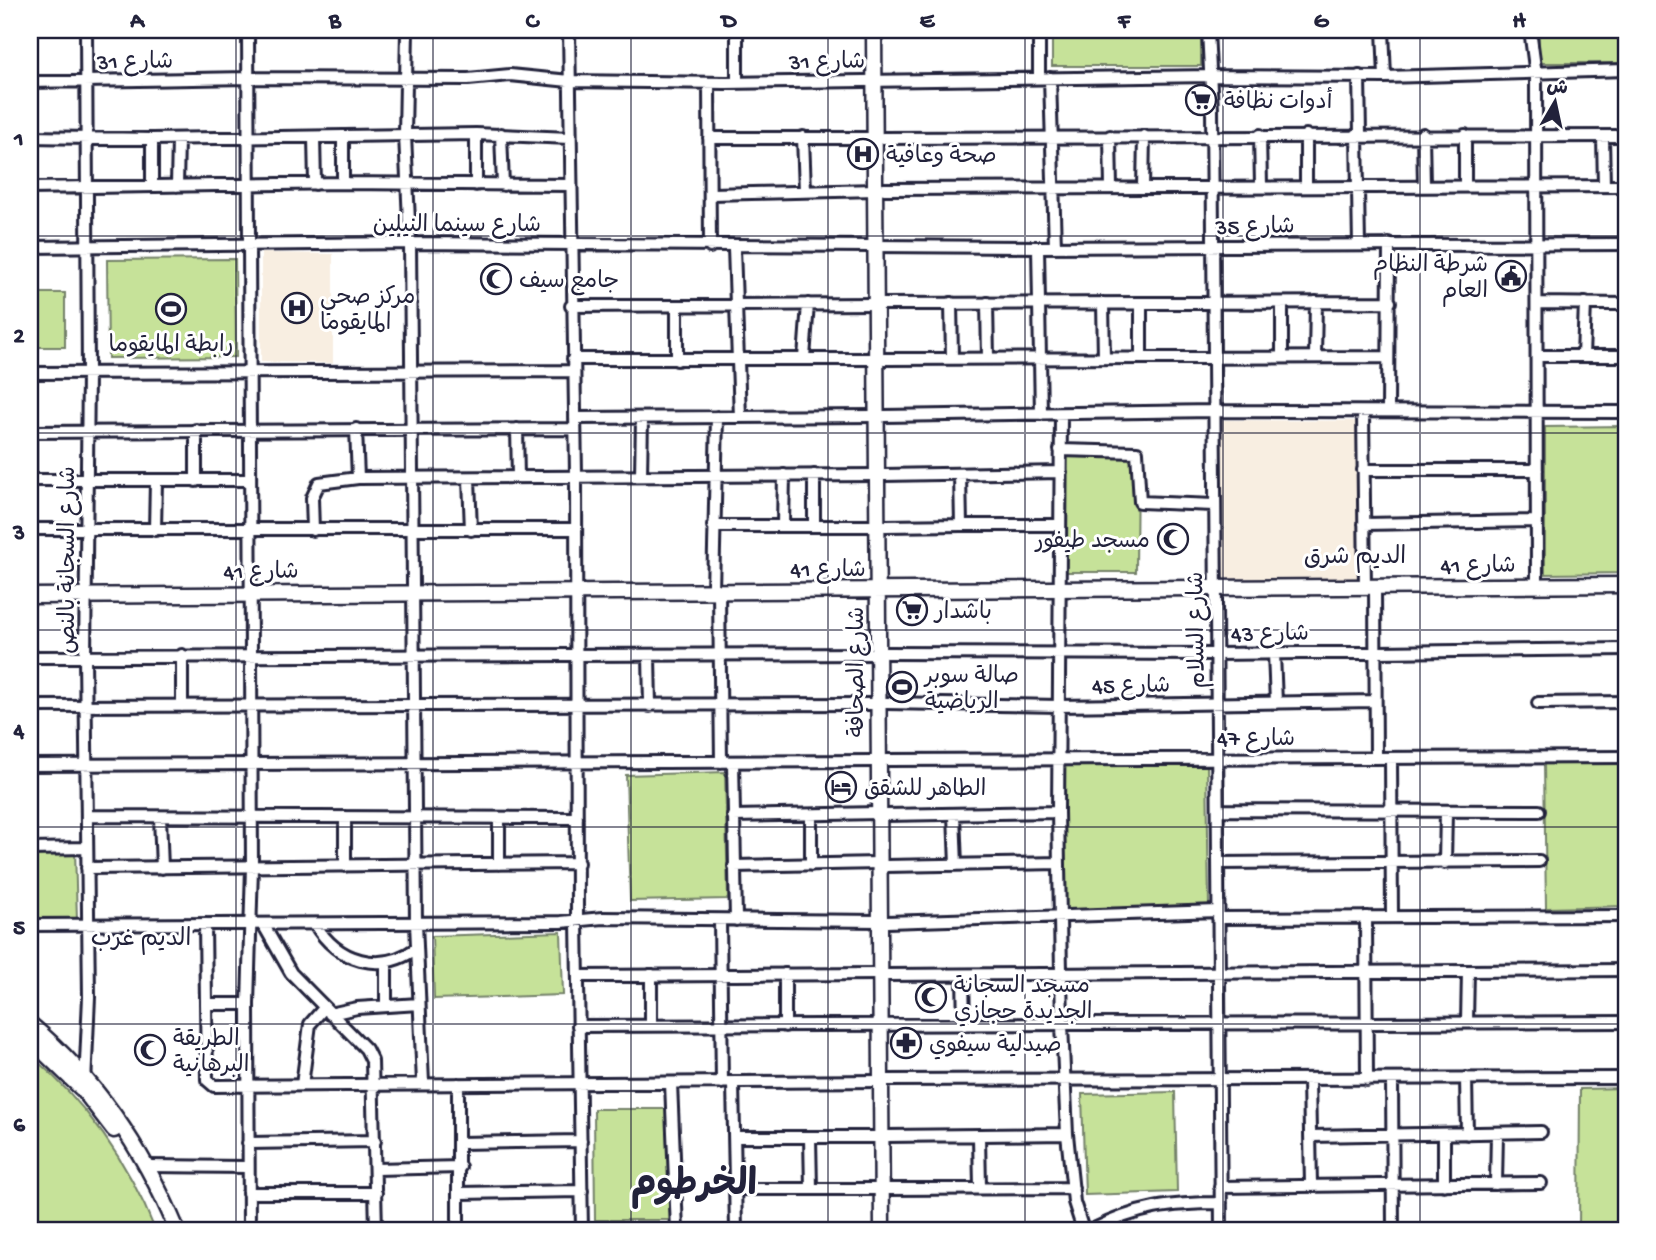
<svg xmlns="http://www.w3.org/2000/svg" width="1656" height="1260" font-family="'Gochi Hand','Playpen Sans Arabic',sans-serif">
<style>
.built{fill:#f8eee1}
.green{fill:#c6e299;stroke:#74826a;stroke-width:2}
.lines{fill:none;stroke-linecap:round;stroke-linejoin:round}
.minor-casing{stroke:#22223b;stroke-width:16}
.major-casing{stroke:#22223b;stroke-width:19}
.minor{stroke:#fff;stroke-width:10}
.major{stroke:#fff;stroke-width:14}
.grid{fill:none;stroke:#22223b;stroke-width:2;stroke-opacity:0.55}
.labels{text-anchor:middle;stroke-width:6;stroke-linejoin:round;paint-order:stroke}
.street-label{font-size:23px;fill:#22223b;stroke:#fff}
.poi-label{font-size:23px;fill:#22223b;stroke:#fff;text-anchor:start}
.neighbourhood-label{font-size:24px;fill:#22223b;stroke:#fff}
.town-label{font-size:37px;font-weight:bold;fill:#22223b;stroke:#fff}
.neatline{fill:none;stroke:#22223b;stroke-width:2.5}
.grid-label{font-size:23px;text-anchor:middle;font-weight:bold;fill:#22223b}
</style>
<rect width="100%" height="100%" fill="#fff"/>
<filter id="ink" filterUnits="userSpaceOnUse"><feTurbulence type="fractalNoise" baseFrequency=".0143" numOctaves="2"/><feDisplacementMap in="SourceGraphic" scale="14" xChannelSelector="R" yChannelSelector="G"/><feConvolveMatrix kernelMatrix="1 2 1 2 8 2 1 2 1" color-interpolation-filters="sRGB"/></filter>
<g filter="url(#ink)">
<!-- built -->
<path class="built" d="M261 253 333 254V363L261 362Z
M1217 420 1358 421 1361 580 1217 582Z"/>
<!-- green -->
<path class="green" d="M1052 30H1201V66H1052Z
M1539 30H1626V63H1539Z
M235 259 236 357 108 358 107 260Z
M35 293H65V347H35Z
M1626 426V573L1545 574V427Z
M1065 452H1137L1136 572H1064Z
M1626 762V906L1546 908 1544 764Z
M1207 763 1209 909 1066 911 1063 766Z
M725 772 728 899 630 901 626 775Z
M75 850 77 921 30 922V851Z
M561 932 563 995 434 999 432 936Z
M30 1055C85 1101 129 1163 155 1230H30Z
M1626 1088V1228L1579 1230 1580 1089Z
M1175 1092 1177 1192 1085 1195 1082 1094Z
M594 1109H670L671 1220H595Z"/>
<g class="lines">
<!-- minor casing -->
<g class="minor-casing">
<path id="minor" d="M248 30 252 867 248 1004 249 1230
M407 30 405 135 410 243 416 923 423 1083
M569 30 576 474 577 921 582 1230
M737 30V83
M1039 30V78
M1208 30 1212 110 1221 1230
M1383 30 1385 77
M1530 30 1536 75 1537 586
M1359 76 1360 134
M1050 78 1055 247
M30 82 247 78 468 79 510 75 569 81 726 83 1211 76 1385 77 1626 70
M709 83 710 247
M476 134V185
M501 134 503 185
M1357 134 1359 245
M1423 134 1424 186
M1260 135 1261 186
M1306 135V186
M1465 135V186
M343 136V183
M1110 136 1111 188
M30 137 152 139 476 134 570 138
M314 137 315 184
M803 137 805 191
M1603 137 1604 186
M709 138H875
M883 138 1626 136
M152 139V186
M177 186 178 139
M30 188 343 183 571 185
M1143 188 1144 136
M884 189 1626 186
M712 194 876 190
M30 247 410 243 1038 247 1626 244
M1038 247 1041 414
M734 248 740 417
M951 303 952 358
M987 303 988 358
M1103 303 1104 358
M1141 303V358
M1282 303V357
M1537 303 1626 304
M883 304 1390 302
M571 306 875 304
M1537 356H1626
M1583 356 1585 303
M1315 357 1316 302
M804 358 808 304
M573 359H876
M884 359 1387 357
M677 360V307
M30 373 573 371
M1388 411 1389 244
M1363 412 1365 588
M1061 414 1058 812 1062 1025 1067 1134 1074 1202 1083 1230
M884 416 1213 411 1626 412
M575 418 876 416
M356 429 358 478
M517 429 518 477
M196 430V481
M30 432 575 429
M1060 450 1137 452 1140 502 1214 505
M1363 470H1537
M884 475 1061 472
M641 476 642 418
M469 479 471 530
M30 480H249
M30 480V432
M1364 524 1537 521
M783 525 784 475
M814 525V475
M961 525H1060
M713 526H876
M885 526 961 525 960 474
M30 529H576
M155 530 156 481
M313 530 312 498 319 483 358 478 877 475
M1375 588 1376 758
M713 591 717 417
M719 591 721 762
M886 653 1216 654 1626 649
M1274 653 1276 703
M649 655 650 706
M30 657 877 654
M886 703 1059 706 1375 701
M1538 703 1626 702
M30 706 877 704
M182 706V655
M1391 758 1392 917
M887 760 1626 757
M733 762 736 920
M30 765 878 761
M1218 810 1539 811
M811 815V865
M886 815 1058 812
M954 815 956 865
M87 816 577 818
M733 816 878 813
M160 817 162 868
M345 817V866
M30 849 87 848
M1218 863 1539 861
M1445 863 1446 811
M499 864V818
M734 866 879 863
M886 866 1059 863
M87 868 578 863
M1366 917 1367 1080
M1218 918 1626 916
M720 920 722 1083
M887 922 1218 911
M205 924 207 1080 214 1086 880 1081
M263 924 291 973 366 1049 372 1061 376 1230
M315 924C337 961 380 975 417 948
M30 925 561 922 603 918 879 921
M785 974V1026
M651 975V1026
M887 975 1626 970
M963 975 964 1025
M578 976 879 974
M206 1004H248
M386 1005V962
M330 1014 357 1008 419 1004
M1467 1022 1468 971
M578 1026 1626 1022
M1466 1078 1467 1134
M887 1080 1626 1078
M1309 1080 1311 1185
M1392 1080 1393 1230
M671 1083 677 1230
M733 1083 736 1230
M85 1084 89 997 85 656 88 373 86 30
M458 1084V1230
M302 1085 310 1024 324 1008
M887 1136 1067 1134
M1310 1136 1541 1132
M735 1137H880
M810 1137 811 1189
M979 1137 980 1187
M248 1143 375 1141
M459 1143 581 1141
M148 1166 247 1167
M376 1169 460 1167
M1496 1184 1497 1133
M1444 1185V1134
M1220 1187 1541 1183
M736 1189H881
M888 1189 1073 1188
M248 1193H376
M460 1193 582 1191
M1092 1230C1138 1207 1170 1203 1221 1203"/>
</g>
<!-- major casing -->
<g class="major-casing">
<path id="major" d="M874 30 882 1230
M30 596 1626 585
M30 1024C97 1080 144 1150 177 1230
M30 1039 84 1091 114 1130"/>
</g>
<!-- minor -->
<use href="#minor" class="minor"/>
<!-- major -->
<use href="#major" class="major"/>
</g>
</g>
<!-- grid -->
<path class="grid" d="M236 30V1230M433 30V1230M631 30V1230M828 30V1230M1025 30V1230M1223 30V1230M1420 30V1230M30 236H1626M30 433H1626M30 630H1626M30 827H1626M30 1024H1626"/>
<!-- icons -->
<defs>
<g id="supermarket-ring" transform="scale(1.575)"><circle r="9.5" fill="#fff" stroke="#22223b" stroke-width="1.5"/><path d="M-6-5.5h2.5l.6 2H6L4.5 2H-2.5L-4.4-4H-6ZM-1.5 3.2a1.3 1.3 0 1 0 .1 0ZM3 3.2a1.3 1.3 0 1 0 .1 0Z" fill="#22223b"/></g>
<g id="hospital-ring" transform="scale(1.575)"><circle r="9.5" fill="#fff" stroke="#22223b" stroke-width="1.5"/><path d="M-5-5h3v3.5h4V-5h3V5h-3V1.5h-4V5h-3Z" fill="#22223b"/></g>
<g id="civic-ring" transform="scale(1.575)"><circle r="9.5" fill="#fff" stroke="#22223b" stroke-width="1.5"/><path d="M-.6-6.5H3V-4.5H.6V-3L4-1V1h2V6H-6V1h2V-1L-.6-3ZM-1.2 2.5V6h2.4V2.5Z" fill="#22223b"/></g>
<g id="mosque-ring" transform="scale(1.575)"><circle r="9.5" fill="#fff" stroke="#22223b" stroke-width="1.5"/><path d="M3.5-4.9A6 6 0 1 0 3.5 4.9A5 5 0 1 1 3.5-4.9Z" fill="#22223b"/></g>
<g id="stadium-ring" transform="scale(1.575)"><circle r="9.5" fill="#fff" stroke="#22223b" stroke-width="1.5"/><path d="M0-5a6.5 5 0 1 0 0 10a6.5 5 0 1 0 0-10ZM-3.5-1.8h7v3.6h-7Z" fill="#22223b"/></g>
<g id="hotel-ring" transform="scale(1.575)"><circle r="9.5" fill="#fff" stroke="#22223b" stroke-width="1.5"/><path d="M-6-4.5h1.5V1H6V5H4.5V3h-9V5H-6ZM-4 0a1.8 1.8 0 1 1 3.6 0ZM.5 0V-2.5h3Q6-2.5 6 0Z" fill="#22223b"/></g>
<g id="pharmacy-ring" transform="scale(1.575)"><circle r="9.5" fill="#fff" stroke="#22223b" stroke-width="1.5"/><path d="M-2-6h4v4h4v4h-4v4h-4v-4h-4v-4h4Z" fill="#22223b"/></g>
</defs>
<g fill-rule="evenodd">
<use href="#supermarket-ring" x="1201" y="100"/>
<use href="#hospital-ring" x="863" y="154"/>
<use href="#civic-ring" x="1511" y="276"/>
<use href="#mosque-ring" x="496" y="279"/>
<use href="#hospital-ring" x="297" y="308"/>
<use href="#stadium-ring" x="171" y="309"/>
<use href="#mosque-ring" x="1173" y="539"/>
<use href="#supermarket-ring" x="912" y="610"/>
<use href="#stadium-ring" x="902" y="687"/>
<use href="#hotel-ring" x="841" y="787"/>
<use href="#mosque-ring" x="931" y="997"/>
<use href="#pharmacy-ring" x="906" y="1043"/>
<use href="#mosque-ring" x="150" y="1050"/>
</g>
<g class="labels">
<!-- street labels -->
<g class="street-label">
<text transform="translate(135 60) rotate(-1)" y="8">شارع 31</text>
<text transform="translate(827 60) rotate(-1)" y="8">شارع 31</text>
<text x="457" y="231">شارع سينما النيلين</text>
<text transform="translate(1255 225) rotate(-1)" y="8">شارع 35</text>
<text transform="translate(66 560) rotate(-90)" y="8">شارع السجانة بالنص</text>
<text transform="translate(1478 564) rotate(-1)" y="8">شارع 41</text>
<text x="828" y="576">شارع 41</text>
<text transform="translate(261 570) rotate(-1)" y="8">شارع 41</text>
<text transform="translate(1195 630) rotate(-91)" y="8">شارع السلام</text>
<text transform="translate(1270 632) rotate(-1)" y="8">شارع 43</text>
<text transform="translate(855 672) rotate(-90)" y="8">شارع الصحافة</text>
<text transform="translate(1131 684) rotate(-1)" y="8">شارع 45</text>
<text x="1256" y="745">شارع 47</text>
</g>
<!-- poi labels -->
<g class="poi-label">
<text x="1224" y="108">أدوات نظافة</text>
<text x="886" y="162">صحة وعافية</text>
<text x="1488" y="271" text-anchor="end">شرطة النظام<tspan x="1488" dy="26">العام</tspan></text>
<text x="519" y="287">جامع سيف</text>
<text x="320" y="303">مركز صحي<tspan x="320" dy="26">المايقوما</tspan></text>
<text x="171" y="351" text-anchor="middle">رابطة المايقوما</text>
<text x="1150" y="547" text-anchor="end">مسجد طيفور</text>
<text x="935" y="618">باشدار</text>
<text x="925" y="682">صالة سوبر<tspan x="925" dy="26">الرياضية</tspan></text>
<text x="864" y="795">الطاهر للشقق</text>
<text x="954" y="992">مسجد السجانة<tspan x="954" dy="26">الجديدة حجازي</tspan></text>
<text x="173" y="1045">الطريقة<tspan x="173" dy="26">البرهانية</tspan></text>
<text x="929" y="1051">صيدلية سيفوي</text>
</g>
<!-- neighbourhood labels -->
<g class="neighbourhood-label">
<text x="1355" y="563">الديم شرق</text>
<text x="141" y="945">الديم غرب</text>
</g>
<!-- town labels -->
<g class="town-label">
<text x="694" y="1194">الخرطوم</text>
</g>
</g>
<!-- margin -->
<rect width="1656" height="1260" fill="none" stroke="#fff" stroke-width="77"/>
<!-- north arrow -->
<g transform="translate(1555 102) rotate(9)" stroke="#ffffff" stroke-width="5" paint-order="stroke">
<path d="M0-5L12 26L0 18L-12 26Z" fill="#22223b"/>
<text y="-10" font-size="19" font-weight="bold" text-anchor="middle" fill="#22223b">ش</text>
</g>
<rect x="38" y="38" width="1580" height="1184" class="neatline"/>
<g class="grid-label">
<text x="137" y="27">A</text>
<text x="335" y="27">B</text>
<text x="532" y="27">C</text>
<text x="729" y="27">D</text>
<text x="927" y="27">E</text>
<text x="1124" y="27">F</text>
<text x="1321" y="27">G</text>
<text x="1519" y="27">H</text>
<text x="19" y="145">1</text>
<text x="19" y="342">2</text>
<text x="19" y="539">3</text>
<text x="19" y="737">4</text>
<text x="19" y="934">5</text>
<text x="19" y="1131">6</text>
</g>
</svg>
